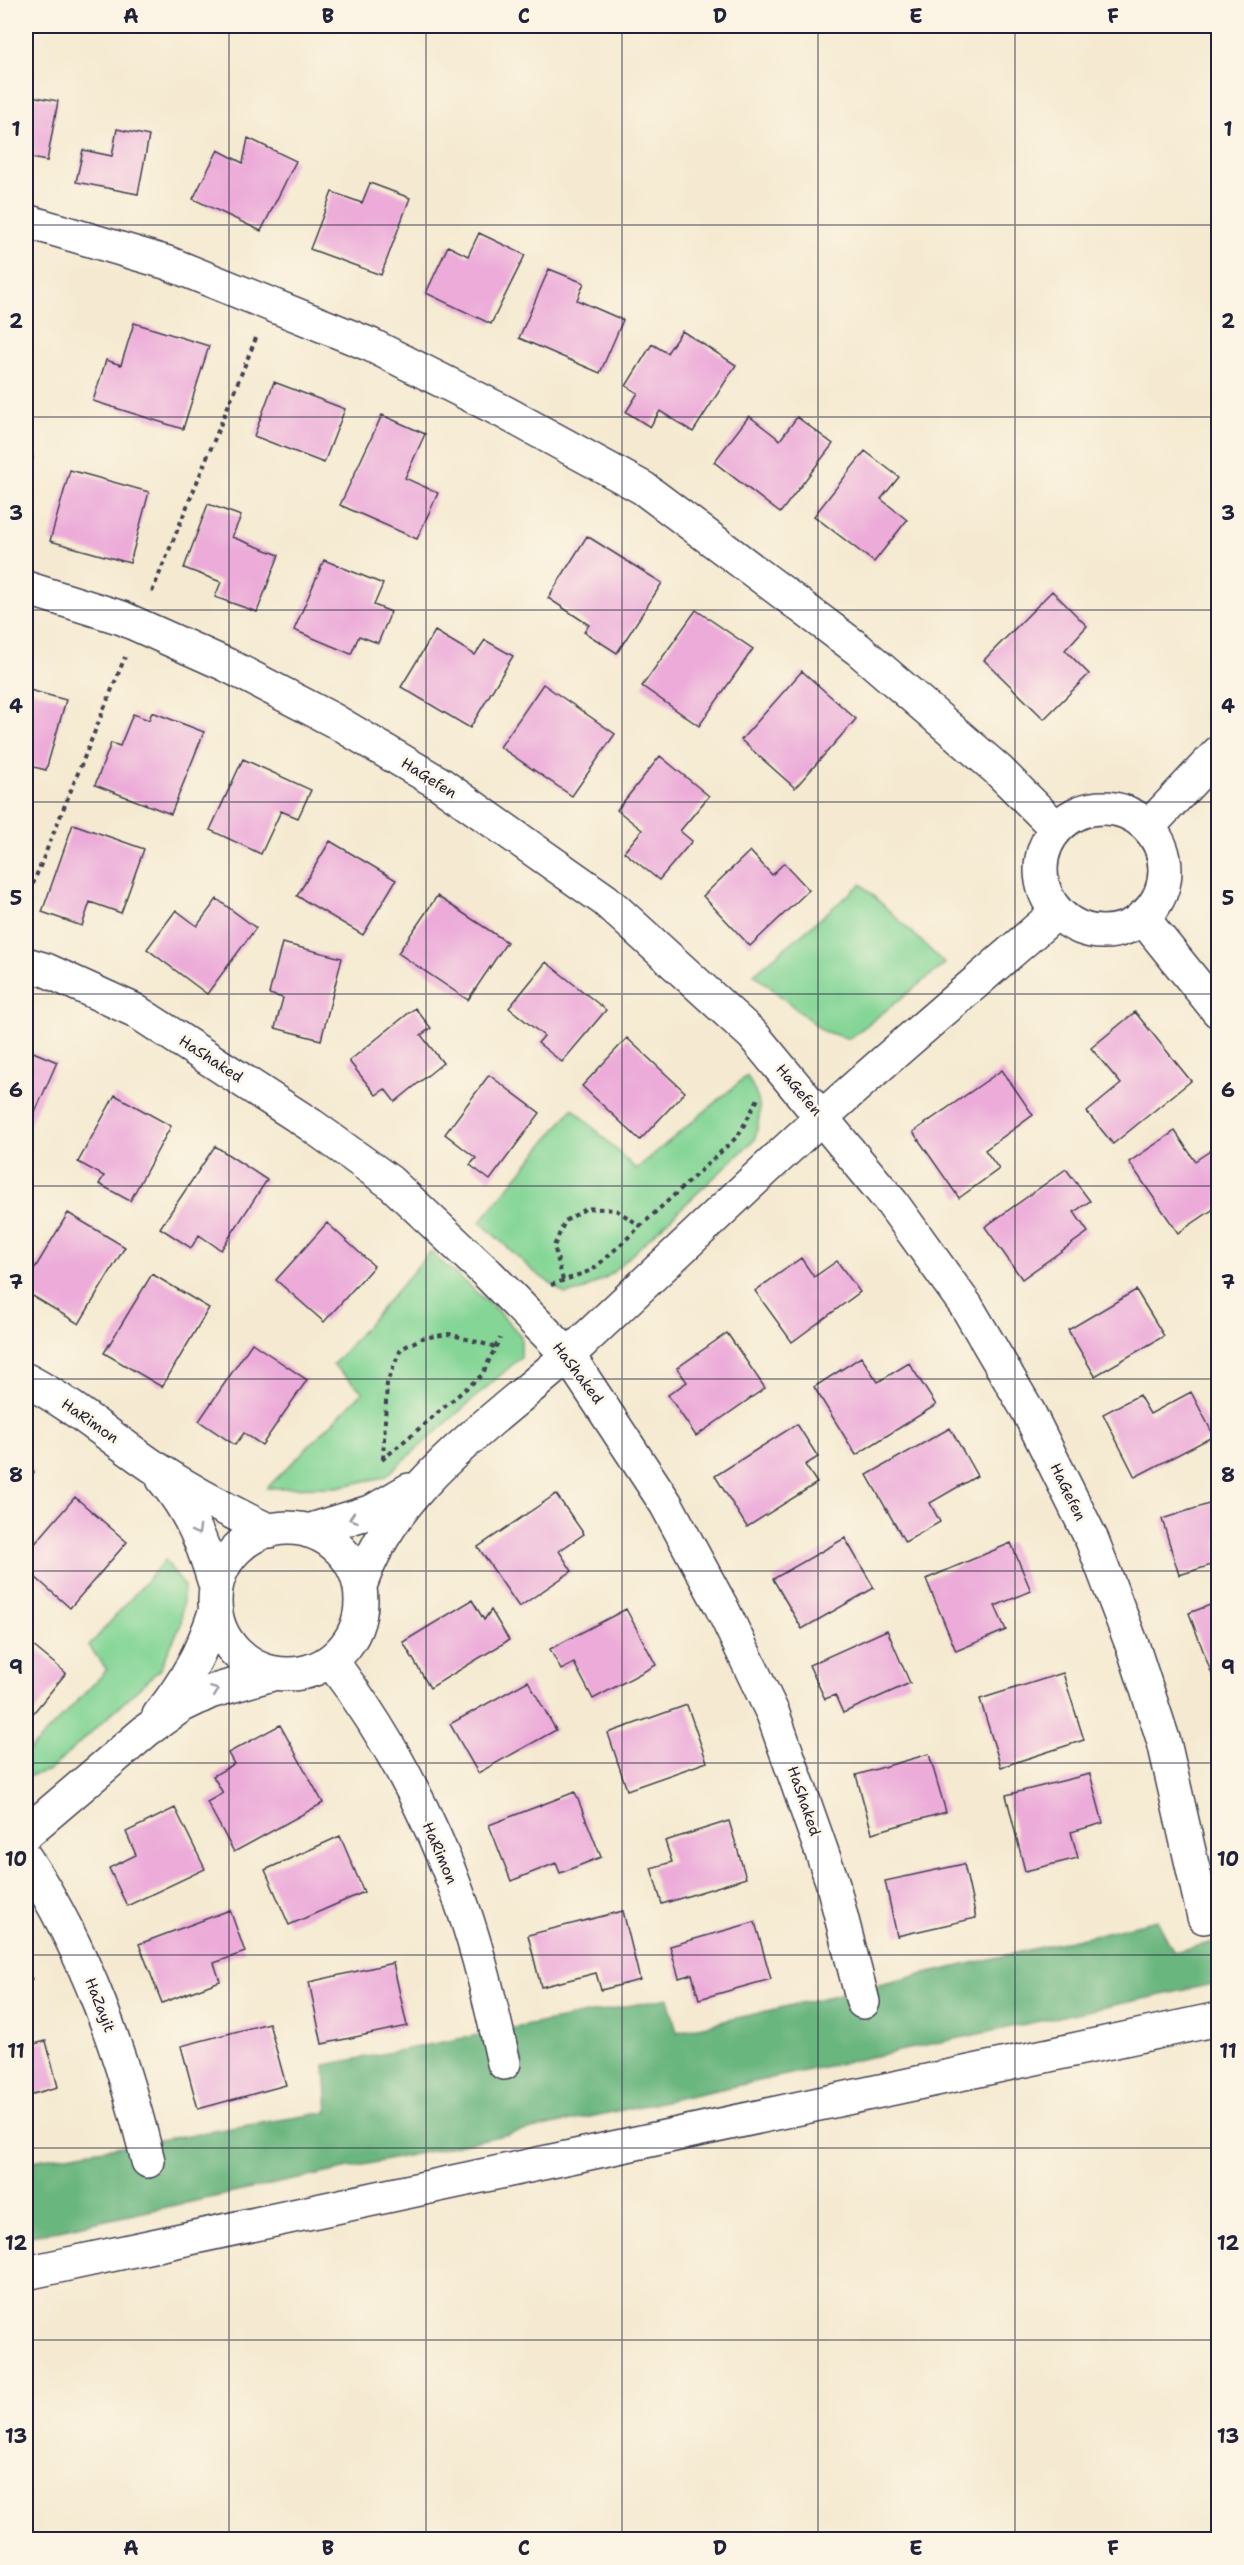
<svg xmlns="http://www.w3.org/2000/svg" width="1244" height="2565" font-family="'Shantell Sans',sans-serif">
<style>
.green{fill:#84d596;stroke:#537c68;stroke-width:1.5}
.forest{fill:#6bb67f;stroke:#466c5d;stroke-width:1.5}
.building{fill:#ecabd9}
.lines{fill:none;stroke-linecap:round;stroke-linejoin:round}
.minor-casing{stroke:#424052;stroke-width:36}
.secondary-casing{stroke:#424052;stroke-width:36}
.path{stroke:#424052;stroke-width:4;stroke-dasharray:4.5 4.5;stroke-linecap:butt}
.minor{stroke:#fff;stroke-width:33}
.secondary{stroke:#fff;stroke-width:33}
.oneway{stroke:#9c9ca7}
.grid{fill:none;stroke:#22223b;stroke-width:1.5;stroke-opacity:0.55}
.labels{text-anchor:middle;stroke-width:5;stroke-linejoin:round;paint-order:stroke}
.street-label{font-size:15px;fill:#22223b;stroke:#fcf5e5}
.neatline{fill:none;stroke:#22223b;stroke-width:2}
.grid-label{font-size:20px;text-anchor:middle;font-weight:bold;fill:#22223b}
</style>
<rect width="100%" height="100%" fill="#fcf5e5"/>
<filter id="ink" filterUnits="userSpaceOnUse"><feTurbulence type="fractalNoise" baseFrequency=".0167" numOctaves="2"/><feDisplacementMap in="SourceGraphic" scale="12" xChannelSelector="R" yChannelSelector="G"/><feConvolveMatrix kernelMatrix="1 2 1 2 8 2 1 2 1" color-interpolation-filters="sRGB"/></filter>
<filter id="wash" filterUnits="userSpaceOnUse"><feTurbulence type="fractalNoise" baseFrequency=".008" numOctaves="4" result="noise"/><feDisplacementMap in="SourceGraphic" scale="24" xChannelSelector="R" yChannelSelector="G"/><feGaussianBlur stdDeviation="1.35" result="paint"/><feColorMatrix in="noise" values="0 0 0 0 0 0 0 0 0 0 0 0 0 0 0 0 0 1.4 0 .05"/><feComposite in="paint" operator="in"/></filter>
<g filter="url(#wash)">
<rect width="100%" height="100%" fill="#f5ead1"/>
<!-- green -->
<path class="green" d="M861 884 945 964 849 1039 823 1031 754 974Z
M747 1076C762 1103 762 1109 755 1139L610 1275 582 1291 565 1294 533 1271 480 1222 573 1108 636 1169Z
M430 1252 499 1312 521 1336V1357L385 1477 337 1487 267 1488 363 1392 333 1365Z
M165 1560 184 1586 181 1624 160 1669 50 1770 26 1777V1754L107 1670 89 1646Z"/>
<!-- forest -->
<path class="forest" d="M1157 1920 1174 1952 1218 1941V1983L26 2237V2162L328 2112 325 2065 668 1998 677 2032Z"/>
<g id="blocks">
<!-- building -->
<path class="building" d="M26 95 58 101 47 161 26 157Z
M117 129 149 136 138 194 76 182 83 150 112 156Z
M248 138 296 161 261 231 193 199 218 150 243 163Z
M370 183 410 198 381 275 310 249 332 192 362 203Z
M479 233 525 255 491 324 426 293 448 246 468 256Z
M549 269 584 283 577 300 623 320 600 373 519 338Z
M134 323 209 346 183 429 93 401 106 360 121 365Z
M682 331 736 365 693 432 660 411 650 427 626 412 638 393 626 386 652 344 667 353Z
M274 382 345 409 324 463 254 436Z
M382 415 425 434 405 478 438 493 417 539 340 505Z
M749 416 780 440 797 417 833 444 780 513 714 462Z
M865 451 899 477 881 499 907 520 874 562 814 516Z
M26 456 33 457 27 487H26Z
M70 470 149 492 130 563 50 541Z
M208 504 241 516 232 537 279 555 257 612 215 597 221 582 184 568Z
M587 536 662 583 617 653 584 632 589 625 548 598Z
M324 560 383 584 374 605 391 612 378 643 359 636 351 654 294 630Z
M1052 591 1087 626 1065 650 1089 674 1044 719 984 660Z
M696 610 753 649 699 726 642 686Z
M435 631 475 655 485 640 513 656 470 728 401 687Z
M802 671 856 719 795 788 741 740Z
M543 684 615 734 572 796 500 747Z
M26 689 66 700 46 770 26 765Z
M152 712 204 732 171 814 95 785 111 743 120 746 133 714 149 720Z
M660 756 709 796 680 831 692 841 659 880 624 852 642 830 617 810Z
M243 759 311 790 298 818 281 811 261 854 210 830Z
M73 824 144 849 121 913 90 902 82 926 42 912Z
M330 841 396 880 363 935 297 896Z
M750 851 772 875 784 863 809 890 750 946 703 896Z
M437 896 507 942 468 1000 398 953Z
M217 899 256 928 207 994 147 949 176 910 197 926Z
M282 943 342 958 321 1040 275 1028 283 998 269 994Z
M546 962 606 1010 562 1062 538 1043 544 1036 509 1008Z
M415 1008 431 1028 421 1035 443 1063 395 1102 385 1089 376 1095 349 1061Z
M1135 1012 1191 1081 1113 1144 1087 1112 1121 1084 1091 1048Z
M627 1038 685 1092 640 1140 582 1086Z
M26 1049 57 1062 27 1131 26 1130Z
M1002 1070 1033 1115 985 1150 999 1169 959 1198 913 1132Z
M489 1075 540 1113 490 1180 470 1165 476 1158 445 1134Z
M115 1095 171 1126 130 1201 99 1184 104 1176 78 1162Z
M1175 1131 1195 1161 1216 1147 1218 1151V1206L1178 1233 1129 1162Z
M215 1146 267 1180 221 1250 199 1235 191 1248 160 1228Z
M1066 1169 1090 1201 1074 1212 1088 1232 1022 1279 985 1227Z
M68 1213 125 1247 79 1324 26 1292V1283Z
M327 1223 374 1266 324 1322 276 1280Z
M801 1258 814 1277 837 1261 860 1292 792 1342 755 1291Z
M152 1274 209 1308 162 1387 104 1353Z
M1136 1290 1164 1336 1095 1376 1068 1330Z
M727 1333 765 1388 696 1436 668 1395 687 1382 677 1368Z
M252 1343 307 1380 262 1445 244 1433 235 1445 199 1421Z
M861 1357 878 1382 909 1363 936 1405 856 1455 814 1387Z
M1191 1392 1214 1436 1135 1477 1103 1414 1139 1395 1150 1414Z
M797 1424 818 1457 805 1465 817 1483 747 1527 715 1476Z
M950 1428 977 1476 930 1503 940 1522 905 1542 867 1475Z
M26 1466 34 1472 26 1485Z
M556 1494 584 1534 559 1551 572 1571 519 1607 478 1547Z
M75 1497 127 1542 70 1608 26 1569V1554Z
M1218 1501V1563L1179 1575 1162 1519Z
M845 1538 874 1588 802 1629 773 1579Z
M1011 1543 1031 1591 995 1606 1006 1630 956 1651 926 1579Z
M472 1600 484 1620 491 1610 509 1640 430 1688 403 1642Z
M1218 1602V1678L1214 1680 1189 1613Z
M626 1609 656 1665 593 1699 574 1663 561 1670 550 1649Z
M887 1630 910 1683 843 1713 835 1695 825 1699 809 1665Z
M26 1640 66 1673 26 1722Z
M1063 1673 1084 1740 1001 1767 980 1699Z
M528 1681 556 1730 478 1773 450 1724Z
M687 1705 707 1762 627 1790 608 1733Z
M280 1725 323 1803 234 1852 207 1802 223 1793 213 1776 234 1764 228 1753Z
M929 1754 946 1812 872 1833 856 1775Z
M1090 1774 1103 1823 1071 1832 1078 1858 1025 1871 1006 1795Z
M575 1792 601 1857 560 1873 556 1863 511 1881 489 1825Z
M175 1808 205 1869 127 1906 109 1868 136 1855 126 1832Z
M729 1821 746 1878 662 1904 651 1868 672 1862 665 1841Z
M340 1836 364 1892 289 1925 265 1870Z
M964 1864 976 1918 897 1936 885 1881Z
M230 1910 245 1952 214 1963 220 1981 162 2003 139 1944Z
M623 1911 640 1980 601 1990 596 1973 541 1987 528 1935Z
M755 1922 771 1979 699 1999 692 1974 679 1978 670 1946Z
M393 1963 407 2026 322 2044 309 1982Z
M26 1968 32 1979 26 1983Z
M269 2023 286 2085 198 2109 181 2046Z
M46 2041 58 2087 26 2096V2046Z"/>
</g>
</g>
<g filter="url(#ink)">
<use href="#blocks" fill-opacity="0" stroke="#424052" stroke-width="1.5"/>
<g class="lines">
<!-- minor casing -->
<g class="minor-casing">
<path id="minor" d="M26 221 168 263 371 345 504 412 643 488 858 649 998 770 1056 828
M26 588 122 618 227 665 333 720 439 783 605 900 753 1035 892 1203 967 1307 1028 1411 1092 1540 1134 1650 1164 1742 1204 1917
M1041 870a62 62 0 1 1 124 0a62 62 0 1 1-124 0Z
M1148 827 1218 753
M1142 917 1218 1011
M26 964 46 970 134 1010 311 1125 390 1182 488 1274 568 1355 666 1504 721 1606 773 1714 832 1881 863 2002
M26 1380C72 1404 111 1438 154 1467 192 1492 230 1512 270 1531
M163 1479C192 1514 203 1544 216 1587
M215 1601a73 73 0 1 1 146 0a73 73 0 1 1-146 0Z
M308 1531 373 1511 409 1490
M360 1586C397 1479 499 1420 578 1346 659 1270 739 1193 821 1118 898 1048 978 981 1057 912
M331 1661C387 1733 431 1819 462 1905 480 1956 492 2010 504 2063
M159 1715C185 1684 203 1649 215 1612
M26 1833 147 1730 181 1706 210 1692 276 1673
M26 1859C86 1951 122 2054 148 2161"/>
</g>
<!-- secondary casing -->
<g class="secondary-casing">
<path id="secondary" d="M26 2273 1218 2019"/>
</g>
<!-- path -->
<path class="path" d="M152 592 256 338
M26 901 125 657
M563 1280 554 1246 565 1221 587 1208 616 1210 641 1226
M551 1285 592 1270 606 1258 738 1136 759 1097
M383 1459 387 1382 401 1349 422 1338 449 1334 495 1347
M382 1460 482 1375 500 1338"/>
<!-- minor -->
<use href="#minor" class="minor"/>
<!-- secondary -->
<use href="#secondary" class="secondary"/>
</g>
<!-- one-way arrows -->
<defs><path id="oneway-chevron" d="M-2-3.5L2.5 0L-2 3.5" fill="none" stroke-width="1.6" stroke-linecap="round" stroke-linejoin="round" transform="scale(1.5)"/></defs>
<g class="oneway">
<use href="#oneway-chevron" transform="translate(353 1518) rotate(161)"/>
<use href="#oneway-chevron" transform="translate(197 1531) rotate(61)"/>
<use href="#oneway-chevron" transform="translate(215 1691) rotate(-21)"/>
</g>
</g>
<!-- grid -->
<path class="grid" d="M229 26V2540M426 26V2540M622 26V2540M818 26V2540M1015 26V2540M26 225H1218M26 417H1218M26 610H1218M26 802H1218M26 994H1218M26 1186H1218M26 1379H1218M26 1571H1218M26 1763H1218M26 1955H1218M26 2148H1218M26 2340H1218"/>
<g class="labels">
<!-- street labels -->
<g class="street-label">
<text transform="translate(429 778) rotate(32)" y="5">HaGefen</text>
<text transform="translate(211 1059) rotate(33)" y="5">HaShaked</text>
<text transform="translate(799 1090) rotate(50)" y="5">HaGefen</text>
<text transform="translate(578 1373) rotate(53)" y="5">HaShaked</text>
<text transform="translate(90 1421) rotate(35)" y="5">HaRimon</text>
<text transform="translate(1068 1492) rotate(64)" y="5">HaGefen</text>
<text transform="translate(804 1801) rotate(71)" y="5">HaShaked</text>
<text transform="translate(440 1853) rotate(67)" y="5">HaRimon</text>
<text transform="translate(100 2005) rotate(69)" y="5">HaZayit</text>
</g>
</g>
<!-- margin -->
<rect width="1244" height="2565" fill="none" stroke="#fcf5e5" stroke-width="66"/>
<rect x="33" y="33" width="1178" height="2499" class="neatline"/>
<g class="grid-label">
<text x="131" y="23">A</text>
<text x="328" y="23">B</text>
<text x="524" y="23">C</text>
<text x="720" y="23">D</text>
<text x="916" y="23">E</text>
<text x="1113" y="23">F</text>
<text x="16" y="136">1</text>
<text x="1228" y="136">1</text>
<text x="16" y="328">2</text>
<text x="1228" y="328">2</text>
<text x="16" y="520">3</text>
<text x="1228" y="520">3</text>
<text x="16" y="713">4</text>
<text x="1228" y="713">4</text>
<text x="16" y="905">5</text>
<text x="1228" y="905">5</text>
<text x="16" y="1097">6</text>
<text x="1228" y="1097">6</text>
<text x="16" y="1289">7</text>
<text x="1228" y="1289">7</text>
<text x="16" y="1482">8</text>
<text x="1228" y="1482">8</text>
<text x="16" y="1674">9</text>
<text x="1228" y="1674">9</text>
<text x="16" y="1866">10</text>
<text x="1228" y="1866">10</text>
<text x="16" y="2058">11</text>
<text x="1228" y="2058">11</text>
<text x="16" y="2250">12</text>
<text x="1228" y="2250">12</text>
<text x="16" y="2443">13</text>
<text x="1228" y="2443">13</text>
<text x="131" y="2555">A</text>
<text x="328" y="2555">B</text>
<text x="524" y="2555">C</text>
<text x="720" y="2555">D</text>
<text x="916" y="2555">E</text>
<text x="1113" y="2555">F</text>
</g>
</svg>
